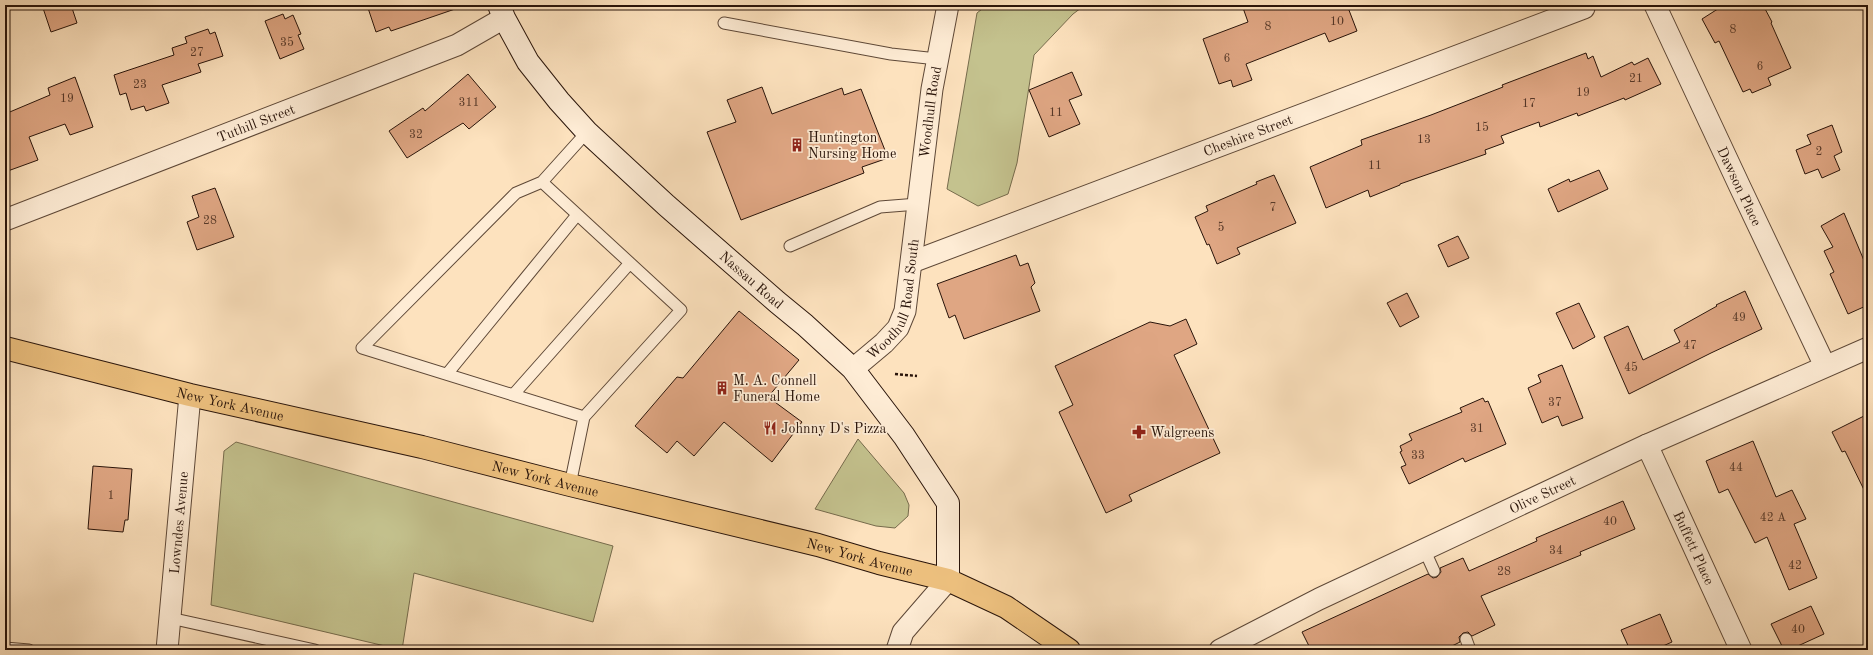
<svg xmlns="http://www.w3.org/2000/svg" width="1873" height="655" font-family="'Old Standard TT',serif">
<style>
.green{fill:#c4c28e;stroke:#766b4c}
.building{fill:#dfa683;stroke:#29140a}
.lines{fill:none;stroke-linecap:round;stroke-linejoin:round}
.service-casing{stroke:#5e4837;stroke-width:13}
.minor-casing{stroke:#5e4837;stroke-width:23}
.secondary-casing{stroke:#29140a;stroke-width:24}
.primary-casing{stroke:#29140a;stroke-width:24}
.path{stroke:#29140a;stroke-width:2.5;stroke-dasharray:3 2;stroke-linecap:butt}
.service{stroke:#feecd5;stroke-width:11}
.minor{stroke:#feecd5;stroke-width:21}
.secondary{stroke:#feecd5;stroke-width:22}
.primary{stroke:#eec17f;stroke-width:22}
.labels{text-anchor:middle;stroke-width:3.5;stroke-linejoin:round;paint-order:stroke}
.number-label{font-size:12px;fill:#563828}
.street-label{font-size:14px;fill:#29140a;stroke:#feecd5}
.poi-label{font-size:14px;fill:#29140a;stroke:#feecd5;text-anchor:start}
</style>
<rect width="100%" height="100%" fill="#fde2be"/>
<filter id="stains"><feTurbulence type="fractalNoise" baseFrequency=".005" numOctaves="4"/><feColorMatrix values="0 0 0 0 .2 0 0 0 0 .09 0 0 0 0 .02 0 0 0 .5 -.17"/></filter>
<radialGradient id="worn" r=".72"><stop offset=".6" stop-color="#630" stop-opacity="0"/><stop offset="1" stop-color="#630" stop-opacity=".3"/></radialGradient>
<!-- green -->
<path class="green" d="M987 5H1085L1073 14 1034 55 1017 163 1008 194 978 206 947 189 977 13Z
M858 439 904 493 909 505 908 516 895 528 876 526 815 509Z
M236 442 613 546 593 622 414 573 402 650 211 605 224 451Z"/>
<!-- building -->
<path class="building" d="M42 5H71L77 23 51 32Z
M367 5H458V8L391 31 389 27 376 32Z
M1242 5H1347L1357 31 1329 42 1325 33 1246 64 1252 80 1233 87 1231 80 1219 84 1203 39 1248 22Z
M1724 5H1763L1772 22 1771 23 1791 68 1768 78 1771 85 1752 93 1750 89 1743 92 1719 41 1715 43 1702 19Z
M283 14 285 19 293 15 301 34 298 35 304 49 280 59 265 21Z
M208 29 210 34 215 32 223 56 198 64 201 72 162 85 169 103 146 111 144 106 131 110 126 93 120 95 114 75 174 55 172 48 187 43 185 37Z
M1586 53 1588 59 1593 56 1601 77 1632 62 1634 65 1648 58 1661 84 1625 100 1624 98 1578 116 1577 113 1540 127 1539 122 1501 136 1504 143 1485 150 1486 154 1400 184V185L1370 197 1368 190 1326 208 1310 167 1362 145 1361 140 1431 115 1503 87 1502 85Z
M1072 72 1082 95 1069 100 1080 124 1049 137 1029 90Z
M468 74 496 107 469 129 463 123 407 158 389 131 423 108 425 111Z
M75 77 93 127 70 135 65 124 29 137 38 160 5 172V114L50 95 48 88Z
M762 87 772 114 842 88 844 95 861 89 888 158 862 167 864 173 741 220 707 132 736 122 727 100Z
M1832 125 1842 152 1834 156 1840 170 1822 178 1818 169 1805 174 1796 150 1811 144 1807 135Z
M1599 170 1608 189 1558 212 1548 189 1569 179 1570 182Z
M1274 175 1296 223 1237 248 1240 254 1217 264 1209 244 1207 245 1195 217 1208 211 1206 206 1257 184 1256 182Z
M215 188 234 237 197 250 187 222 199 217 192 196Z
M1844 213 1868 270V305L1848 314 1830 274 1834 272 1824 251 1833 247 1821 226Z
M1458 236 1469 258 1448 267 1438 245Z
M1016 255 1020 266 1028 263 1035 283 1031 287 1040 311 964 339 955 315 949 318 937 284Z
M1745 291 1762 329 1711 353 1629 394 1604 337 1628 326 1643 360 1680 342 1674 330 1717 306 1716 305Z
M1407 293 1419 317 1400 327 1387 303Z
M1579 303 1595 337 1573 349 1556 313Z
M739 311 799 360 768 397 802 422 772 462 724 422 694 456 677 441 667 453 635 426 677 377 683 378Z
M1186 319 1197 344 1174 355 1220 453 1129 495 1132 501 1106 513 1059 412 1073 405 1055 366 1150 322 1170 326Z
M1562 365 1583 418 1562 426 1558 416 1542 423 1528 388 1541 382 1538 375Z
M1483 398 1485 402 1488 401 1506 444 1465 462 1463 458 1409 484 1401 467 1406 465 1400 452 1402 451 1400 446 1412 440 1409 434 1462 412 1460 408Z
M1868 414V498L1845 451 1842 452 1832 432Z
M1753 441 1776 497 1792 490 1806 519 1794 524 1817 578 1789 590 1767 537 1755 543 1728 489 1719 493 1706 461Z
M93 466 132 469 128 520H125L123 532 88 529Z
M1623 501 1635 529 1580 552 1581 555 1481 596 1495 625 1472 636 1468 632 1463 633 1459 637 1460 642 1444 650H1311L1302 632 1428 574 1433 578 1437 577 1441 572 1440 568 1463 558 1469 571 1537 541 1536 538Z
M1811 606 1824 634 1789 650H1784L1771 624Z
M1660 614 1672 642 1654 650H1630L1621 630Z"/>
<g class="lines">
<!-- service casing -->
<g class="service-casing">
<path id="service" d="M724 23 891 54 937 59
M542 182 681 310 584 417 362 348 516 193 542 182 587 132
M790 246 880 207 918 204
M447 374 577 215
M513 395 630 263
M570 485 584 417
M1424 549 1434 571
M170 618 315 650
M1466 639 1470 650
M5 648 29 650"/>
</g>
<!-- minor casing -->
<g class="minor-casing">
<g id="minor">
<path id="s1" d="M1655 5 1740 187 1825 366"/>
<path id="s2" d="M5 220 457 45 504 18"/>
<path id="s3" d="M912 262 1584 8"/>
<path id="s4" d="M853 369 884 343 898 328 905 311 932 89 948 5"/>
<path id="s5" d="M1647 445 1741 650"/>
<path id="s6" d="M167 650 190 395"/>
<path d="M897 650 903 632 948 580"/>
<path id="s7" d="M1220 650 1319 599 1647 445 1868 348"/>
</g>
</g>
<!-- secondary casing -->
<g class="secondary-casing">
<g id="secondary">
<path id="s8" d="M499 5 504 18 528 62 559 101 587 132 666 205 777 302 805 325 853 369 904 436 948 503V580"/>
</g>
</g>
<!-- primary casing -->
<g class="primary-casing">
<g id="primary">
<path id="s9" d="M5 348 190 395 422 447 570 485 818 545 879 563 948 580 1006 607 1069 650"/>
</g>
</g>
<!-- path -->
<path class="path" d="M895 374 917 376"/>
<!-- service -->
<use href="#service" class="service"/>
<!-- minor -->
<use href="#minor" class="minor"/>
<!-- secondary -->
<use href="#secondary" class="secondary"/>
<!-- primary -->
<use href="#primary" class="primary"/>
</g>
<!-- icons -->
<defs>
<g id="building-bare" transform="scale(1.08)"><path d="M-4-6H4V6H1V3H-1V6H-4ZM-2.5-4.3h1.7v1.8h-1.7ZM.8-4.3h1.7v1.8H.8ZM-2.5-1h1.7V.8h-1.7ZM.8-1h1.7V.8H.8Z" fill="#8f2418" stroke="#feecd5" stroke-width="2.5" paint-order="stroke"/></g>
<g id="restaurant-bare" transform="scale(1.08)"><path d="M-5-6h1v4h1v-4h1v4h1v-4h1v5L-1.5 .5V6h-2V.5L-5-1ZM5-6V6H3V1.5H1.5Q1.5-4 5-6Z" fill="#8f2418" stroke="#feecd5" stroke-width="2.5" paint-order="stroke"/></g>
<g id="pharmacy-bare" transform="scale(1.08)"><path d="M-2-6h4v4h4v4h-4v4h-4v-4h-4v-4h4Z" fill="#8f2418" stroke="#feecd5" stroke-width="2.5" paint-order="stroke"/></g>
</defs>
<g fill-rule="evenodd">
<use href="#building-bare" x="797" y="145"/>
<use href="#building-bare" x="722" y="388"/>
<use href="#restaurant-bare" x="770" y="428"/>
<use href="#pharmacy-bare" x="1139" y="432"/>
</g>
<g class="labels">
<!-- number labels -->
<g class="number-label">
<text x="1337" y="25">10</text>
<text x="1268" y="30">8</text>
<text x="1733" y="33">8</text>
<text x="287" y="46">35</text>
<text x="197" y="56">27</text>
<text x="1227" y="62">6</text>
<text x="1760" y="70">6</text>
<text x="1636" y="82">21</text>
<text x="140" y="88">23</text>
<text x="1583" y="96">19</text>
<text x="67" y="102">19</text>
<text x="469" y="106">311</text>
<text x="1529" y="107">17</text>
<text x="1056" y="116">11</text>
<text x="1482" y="131">15</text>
<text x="416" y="138">32</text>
<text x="1424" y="143">13</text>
<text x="1819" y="155">2</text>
<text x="1375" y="169">11</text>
<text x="1273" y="211">7</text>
<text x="210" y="224">28</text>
<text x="1221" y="231">5</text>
<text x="1739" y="321">49</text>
<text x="1690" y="349">47</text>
<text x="1631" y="371">45</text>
<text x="1555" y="406">37</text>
<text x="1477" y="432">31</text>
<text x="1418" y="459">33</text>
<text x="1736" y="471">44</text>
<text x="111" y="499">1</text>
<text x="1773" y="521">42 A</text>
<text x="1610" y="525">40</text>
<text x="1556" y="554">34</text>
<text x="1795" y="569">42</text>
<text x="1504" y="575">28</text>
<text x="1798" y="633">40</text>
</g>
<!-- street labels -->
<g class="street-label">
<text dy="5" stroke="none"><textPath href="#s4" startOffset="280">Woodhull Road</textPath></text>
<text dy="5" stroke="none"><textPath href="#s2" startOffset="269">Tuthill Street</textPath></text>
<text dy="5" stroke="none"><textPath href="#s3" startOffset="359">Cheshire Street</textPath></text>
<text dy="5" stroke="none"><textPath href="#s1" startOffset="200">Dawson Place</textPath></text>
<text dy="5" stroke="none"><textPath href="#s8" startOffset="377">Nassau Road</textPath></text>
<text dy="5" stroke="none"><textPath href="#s4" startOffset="86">Woodhull Road South</textPath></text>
<text dy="5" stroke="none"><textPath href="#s9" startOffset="232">New York Avenue</textPath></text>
<text dy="5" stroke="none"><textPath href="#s9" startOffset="556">New York Avenue</textPath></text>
<text dy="5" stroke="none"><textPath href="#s7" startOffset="358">Olive Street</textPath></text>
<text dy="5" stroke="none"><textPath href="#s6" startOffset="128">Lowndes Avenue</textPath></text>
<text dy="5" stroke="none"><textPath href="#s5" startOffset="113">Buffett Place</textPath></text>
<text dy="5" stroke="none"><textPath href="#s9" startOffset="880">New York Avenue</textPath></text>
</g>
<!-- poi labels -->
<g class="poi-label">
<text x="808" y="142">Huntington<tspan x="808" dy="16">Nursing Home</tspan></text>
<text x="733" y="385">M. A. Connell<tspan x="733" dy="16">Funeral Home</tspan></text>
<text x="781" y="433">Johnny D's Pizza</text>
<text x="1150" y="437">Walgreens</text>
</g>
</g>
<!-- margin -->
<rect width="1873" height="655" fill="none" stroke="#fde2be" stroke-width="20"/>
<rect x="6" y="6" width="1861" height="643" fill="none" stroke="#29140a" stroke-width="2"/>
<rect x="10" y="10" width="1853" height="635" fill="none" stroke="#29140a"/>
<rect width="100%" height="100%" filter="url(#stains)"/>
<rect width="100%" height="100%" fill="url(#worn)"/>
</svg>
